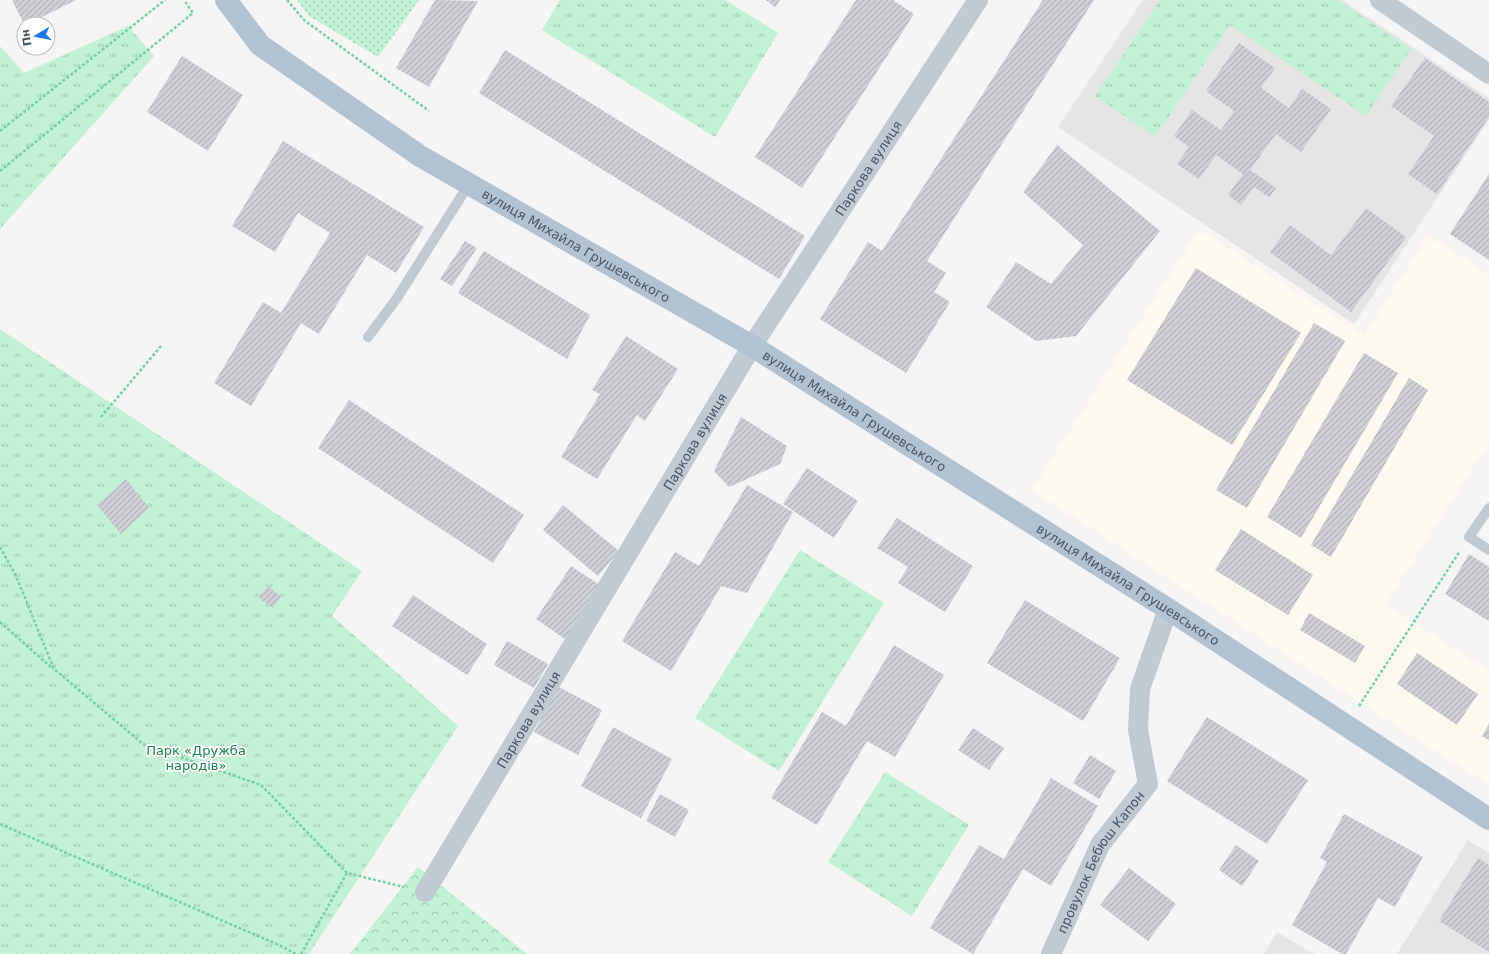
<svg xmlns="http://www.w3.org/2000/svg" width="1489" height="954" font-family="'DejaVu Sans',sans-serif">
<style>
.commercial{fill:#fdf9ef}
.education{fill:#e6e4e5}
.grass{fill:url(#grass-dots)}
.forest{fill:url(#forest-crowns)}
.park{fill:url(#park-tufts)}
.building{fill:url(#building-hatch)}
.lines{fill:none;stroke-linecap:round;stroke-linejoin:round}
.path{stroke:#7ad0a6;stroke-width:2.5;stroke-dasharray:3 2;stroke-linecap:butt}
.service{stroke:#c1cad2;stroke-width:10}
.minor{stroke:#c1cad2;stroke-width:20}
.primary{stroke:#b3c2d1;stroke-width:22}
.labels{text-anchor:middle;stroke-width:3.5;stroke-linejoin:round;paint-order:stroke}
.street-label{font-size:13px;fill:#4a5661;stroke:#fff}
.park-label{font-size:13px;fill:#17864f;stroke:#fff}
</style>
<defs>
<pattern id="grass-dots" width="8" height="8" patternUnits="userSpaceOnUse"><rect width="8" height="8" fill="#c3f1d5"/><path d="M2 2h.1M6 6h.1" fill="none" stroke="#a0c6b0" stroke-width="1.8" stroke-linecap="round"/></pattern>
<pattern id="forest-crowns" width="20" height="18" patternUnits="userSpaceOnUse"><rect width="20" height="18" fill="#c3f1d5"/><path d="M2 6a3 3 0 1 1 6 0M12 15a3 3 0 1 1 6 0" fill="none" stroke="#a0c6b0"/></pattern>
<pattern id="park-tufts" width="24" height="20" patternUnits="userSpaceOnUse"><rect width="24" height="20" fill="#c3f1d5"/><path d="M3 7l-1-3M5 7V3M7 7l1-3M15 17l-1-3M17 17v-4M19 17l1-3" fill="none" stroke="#a0c6b0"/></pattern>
<pattern id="building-hatch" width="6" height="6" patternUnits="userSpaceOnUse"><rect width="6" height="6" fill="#cdcfd5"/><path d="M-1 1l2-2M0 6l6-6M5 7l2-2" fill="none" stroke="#a8abb0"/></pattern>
</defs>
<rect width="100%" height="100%" fill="#f5f3f3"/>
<!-- commercial -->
<path class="commercial" d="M1199 230 1364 336 1428 236 1489 275V442L1385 604 1489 671V785L1032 490Z"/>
<!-- education -->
<path class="education" d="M1143 0H1342L1489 98V120L1354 324 1058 127Z
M1468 840 1489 853V954H1397Z
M1277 932 1314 954H1264Z"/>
<!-- grass -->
<path class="grass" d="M297 0H419L378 57 309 16Z"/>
<!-- forest -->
<path class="forest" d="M418 867 527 954H350Z"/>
<!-- park -->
<path class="park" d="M560 0H725L778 33 715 137 542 30Z
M1160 0H1338L1411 49 1366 116 1230 25 1155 137 1095 96Z
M128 26 154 56 0 229V46L24 73Z
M0 329 362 571 332 616 458 726 309 954H0Z
M800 550 884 603 779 771 695 718Z
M885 772 969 825 912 916 828 862Z"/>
<!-- building -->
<path class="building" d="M12 0H76L28 24H24Z
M435 0 478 1 429 87 396 68Z
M766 0H780L775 7Z
M856 0H893L914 14 802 188 755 157Z
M1043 0H1094L927 261 946 273 934 292 950 302 906 373 820 319 868 242 882 251Z
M1239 43 1275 68 1261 88 1289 108 1302 89 1331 109 1301 152 1276 134 1250 170 1276 188 1269 197 1254 187 1241 205 1228 195 1243 174 1216 155 1199 179 1177 164 1189 147 1174 136 1192 110 1221 130 1234 111 1206 91Z
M505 50 805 236 779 279 479 93Z
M182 56 243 95 208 151 147 112Z
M1425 58 1489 102V117L1437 194 1408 174 1434 136 1391 106Z
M283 141 424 227 396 273 367 255 319 334 301 323 251 406 214 383 263 302 281 313 330 233 298 213 275 252 232 226Z
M1057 145 1160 231 1076 336 1036 341 986 307 1016 262 1051 284 1083 245 1023 192Z
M1489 174V260L1450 234Z
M1366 208 1406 237 1351 312 1270 252 1290 225 1331 255Z
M465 241 477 248 452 286 440 279Z
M484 251 590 315 567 359 458 293Z
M1196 268 1301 333 1232 445 1127 380Z
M1314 323 1345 341 1247 508 1216 490Z
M626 336 678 369 645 421 637 415 597 479 561 457 600 394 592 390Z
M1364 353 1398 373 1301 538 1267 517Z
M1409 378 1428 390 1331 557 1311 545Z
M349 400 524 515 493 563 318 448Z
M741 417 787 446 780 464 729 487 714 471Z
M807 468 858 501 834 538 783 504Z
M126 479 149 508 121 534 97 505Z
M747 485 793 512 747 593 721 586 671 671 622 641 675 552 699 566Z
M563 505 619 551 598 576 543 530Z
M897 518 973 566 945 612 898 583 908 567 877 548Z
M1241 529 1313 575 1288 615 1215 570Z
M1469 554 1489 567V621L1445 594Z
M571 566 601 586 565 639 536 619Z
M268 586 281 597 273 608 258 597Z
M413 595 487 644 467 675 392 626Z
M1025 600 1120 658 1083 721 987 663Z
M1309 613 1365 646 1355 663 1300 630Z
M507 641 548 664 534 688 494 665Z
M894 645 944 675 895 757 867 741 817 825 771 798 822 712 846 726Z
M1417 653 1478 694 1457 725 1397 684Z
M557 686 602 710 578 755 534 732Z
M1207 717 1308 780 1267 844 1167 781Z
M1489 724V740L1482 736Z
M613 727 672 759 641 818 581 786Z
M973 728 1004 748 989 770 958 750Z
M1090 755 1116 771 1099 799 1073 783Z
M1051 778 1098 806 1051 886 1023 869 973 954 930 928 979 845 1004 859Z
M660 794 689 810 675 837 646 821Z
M1344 814 1423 857 1395 907 1378 898 1346 954H1342L1292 925 1327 862 1320 858Z
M1236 845 1259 861 1242 886 1219 870Z
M1478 858 1489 865V952L1439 921Z
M1129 868 1176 904 1148 941 1100 905Z"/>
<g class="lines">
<!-- path -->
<path class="path" d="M287 0 304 20 429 111
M0 131 165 0
M0 171 193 13 184 0
M101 417 161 346
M0 547 16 576 54 669 143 744 261 785 347 873
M0 622 53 669
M1359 706 1460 551
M0 824 281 946 296 954
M301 954 347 873 404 887"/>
<!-- service -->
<path class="service" d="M368 337 397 298 469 184
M1489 508 1469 537 1489 550"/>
<!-- minor -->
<g class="minor">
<path d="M1380 0 1489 74"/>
<path id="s1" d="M425 892 752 346 978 0"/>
<path id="s2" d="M1051 954 1100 845 1148 784 1138 730 1140 689 1168 609"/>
</g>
<!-- primary -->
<path class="primary" id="s3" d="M226 0 260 45 420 156 752 346 1168 609 1489 819"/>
</g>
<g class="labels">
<!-- street labels -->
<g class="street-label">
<text dy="5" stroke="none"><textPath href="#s1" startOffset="849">Паркова вулиця</textPath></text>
<text dy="5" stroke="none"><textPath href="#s3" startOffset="431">вулиця Михайла Грушевського</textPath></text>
<text dy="5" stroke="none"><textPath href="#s3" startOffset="755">вулиця Михайла Грушевського</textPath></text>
<text dy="5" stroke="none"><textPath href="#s1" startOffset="525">Паркова вулиця</textPath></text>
<text dy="5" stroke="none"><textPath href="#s3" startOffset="1079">вулиця Михайла Грушевського</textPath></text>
<text dy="5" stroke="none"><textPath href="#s1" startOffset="201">Паркова вулиця</textPath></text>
<text dy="5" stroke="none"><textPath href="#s2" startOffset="105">провулок Бебюш Капон</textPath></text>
</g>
<!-- park labels -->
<g class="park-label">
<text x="196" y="755">Парк «Дружба<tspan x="196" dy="15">народів»</tspan></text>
</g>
</g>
<!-- north arrow -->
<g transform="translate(36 36) rotate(260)"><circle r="19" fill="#ffffff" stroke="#b7bbc0"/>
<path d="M0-3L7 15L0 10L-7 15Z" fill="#1a73e8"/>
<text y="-6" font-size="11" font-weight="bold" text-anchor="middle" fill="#4a5661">Пн</text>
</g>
</svg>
